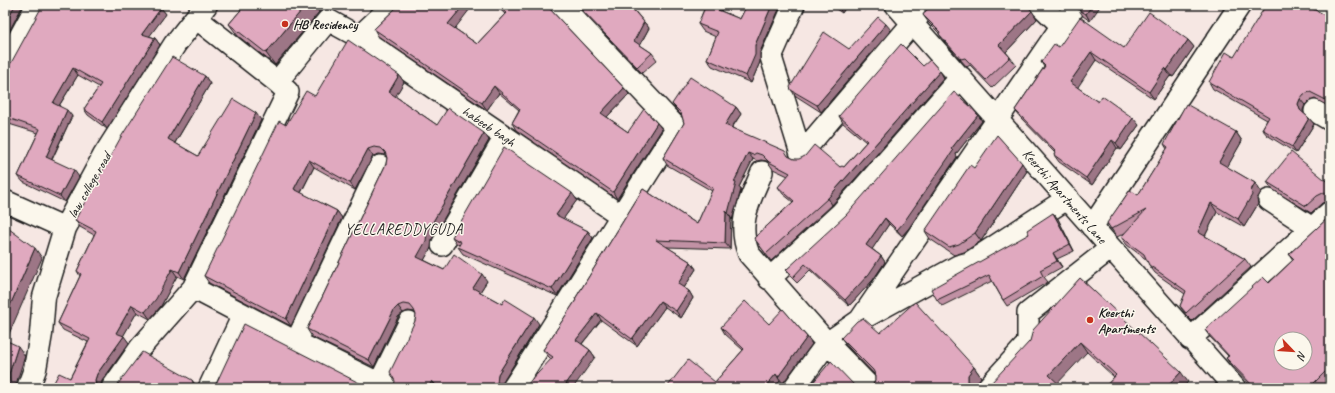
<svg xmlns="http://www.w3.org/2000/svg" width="1335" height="393" font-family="Caveat,sans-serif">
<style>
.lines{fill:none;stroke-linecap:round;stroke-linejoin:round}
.minor-casing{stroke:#1c1c1c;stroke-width:24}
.tertiary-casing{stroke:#1c1c1c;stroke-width:25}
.minor{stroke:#fbf7ec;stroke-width:21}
.tertiary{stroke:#fbf7ec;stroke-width:22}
.wall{fill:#c191a4;stroke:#1c1c1c}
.shaded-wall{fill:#9d7686;stroke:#1c1c1c}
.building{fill:#e0a9bf;stroke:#1c1c1c;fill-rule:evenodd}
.poi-dot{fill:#c8321e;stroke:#fbf7ec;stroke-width:1.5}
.labels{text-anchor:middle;stroke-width:3;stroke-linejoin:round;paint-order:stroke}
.poi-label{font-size:14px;font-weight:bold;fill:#1c1c1c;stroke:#fbf7ec;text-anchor:start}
.street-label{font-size:14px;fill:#1c1c1c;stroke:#fbf7ec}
.neighbourhood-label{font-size:15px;letter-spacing:1px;fill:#1c1c1c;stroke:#fbf7ec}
</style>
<rect width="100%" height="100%" fill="#f6e7e3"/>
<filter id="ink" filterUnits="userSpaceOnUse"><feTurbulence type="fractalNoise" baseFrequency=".025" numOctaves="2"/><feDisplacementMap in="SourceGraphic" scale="8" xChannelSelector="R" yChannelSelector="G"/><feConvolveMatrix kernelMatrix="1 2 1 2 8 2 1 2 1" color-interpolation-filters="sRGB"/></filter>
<g filter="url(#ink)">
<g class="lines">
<!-- minor casing -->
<g class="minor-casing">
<path id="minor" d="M794 5 771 57 801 154
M896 5 1235 388
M1040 5 1062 26
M1323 5 1330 10
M196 18 277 82
M359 37 620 215
M5 64 37 5
M1315 111 1330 120
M801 154 928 5
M762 172C750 200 736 223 749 254L827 343 871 388
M1269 200 1312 228
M5 201 65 228
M1092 227 1240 5
M442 245 505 137
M769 279 841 213 961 77
M193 288 296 342 388 388
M860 320 1076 5
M1190 339 1330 212
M296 342 380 166
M379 384 409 323
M112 388 140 348 193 288 288 92 277 82 328 20 359 37 393 5
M209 388 243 315
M513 388C569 302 621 213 677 128L561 5
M794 388 827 343 860 320 958 266 969 263 1068 198
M987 388 1028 343V313L1111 248"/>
</g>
<!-- tertiary casing -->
<g class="tertiary-casing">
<path id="tertiary" d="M28 388 35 369 41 334 44 297 65 228 104 156 175 44 206 5"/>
</g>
<!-- minor -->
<use href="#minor" class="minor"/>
<!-- tertiary -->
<use href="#tertiary" class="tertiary"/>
</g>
<!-- wall -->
<path class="wall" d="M245 5H337L333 9H323L319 12 275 65 238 36 229 24Z
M398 5H473L454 28 477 44 505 14 495 5H549V7L550 10 629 94 607 117 628 132 662 129 617 199 516 130 512 123 519 110 499 93 487 110 378 36 374 29 397 7Z
M576 5H639L634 10 649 28 640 45 652 53 657 60 642 73Z
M704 5H723L721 11 740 19 747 5H781L760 52V62L751 83 712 66 707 59 716 37 703 31 698 24 705 7Z
M830 5H847L842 13Z
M930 5H1028L1029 7 1037 19 1006 52 1010 57 1016 65 992 88 970 65 967 67 944 41 939 34V33L929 23 923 15Z
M1081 5 1090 21 1083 16 1079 10Z
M1311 5 1312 8 1325 15 1330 14V107L1315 99 1309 101 1305 105 1303 110 1304 113 1314 124 1296 153 1267 135 1262 129 1267 120 1213 89 1209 82 1234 57Z
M161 8 166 14 149 36 155 38 160 45 107 129 88 115 84 109 99 87 78 75 59 106 72 116 52 160 79 177 65 202 23 182 18 176 38 133 9 124 5 133V68H6L11 63Z
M891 30 821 112 796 96 791 90 849 49Z
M1188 40 1194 47 1173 77 1170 76 1154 99 1096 60 1077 87 1098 102 1139 125 1121 150 1117 148 1092 185 1059 162 1054 155 1055 153 1020 117 1015 110 1044 67 1041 62 1059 47 1124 48Z
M923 66 944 78 832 205 771 261 754 238 793 202 783 194 778 187 788 176 773 169 767 161 761 160 757 161 753 159 739 187 741 190 732 220 731 218 730 249 667 247 691 262 696 269 684 288 689 291 693 298 681 318 665 307 637 346 601 320 582 344 590 350 595 357 551 359 548 356 543 350 576 300 575 299 643 189 697 224 712 191 667 165 663 158 684 123 682 116 677 111 672 104 736 107 741 114 732 128 794 159 840 167H844L866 142 843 123 839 116Z
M399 75 404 82 395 96 437 125 484 133 489 140 432 239 431 248 424 260 444 270 487 281 480 292 539 324 503 382 502 388H392L394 386 415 321 416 315 415 312 408 311 403 313 398 317 374 367 312 337 307 329 386 164 387 158 386 155 379 154 373 156 355 190 314 167 301 193 337 211 342 218 291 326 209 283 204 276 286 125 315 96Z
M205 76 210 84 175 143 198 156 261 120 184 279 177 276 161 306 150 319 137 312 123 336 129 343 102 381 100 388H51L70 378 88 342 63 330 58 323 80 276 77 271 94 235 80 227 75 220Z
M978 115 982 121 956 154 957 157 909 228 902 236 889 224 872 249 881 256 885 262 873 280 849 306 810 270 797 283 790 276 786 270Z
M1236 132 1242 141 1227 167 1255 183 1261 192 1257 199 1258 204 1244 227 1217 212 1205 236 1245 259 1251 267 1192 321 1186 315 1180 306 1185 294 1155 273 1149 265 1147 260 1127 245 1121 237 1125 233 1117 237 1107 223 1138 195 1167 149 1164 144Z
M974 168 1027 171 981 241 964 252 954 255 930 239 925 231Z
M1267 182 1330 184V200H1328L1322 203 1311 213 1272 189Z
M577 200 563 219 588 231 593 238 557 296 463 254 458 247 460 245 457 244 452 237Z
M1053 213 1058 219 1074 251 1057 259 1062 267 1044 277 1048 282 1007 306 1003 300 992 281 942 306 937 300 1029 234Z
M1330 216V379L1321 388H1253L1231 365 1226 358 1228 356 1210 337 1205 330 1269 283 1293 260 1289 254Z
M1080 278 1188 382 1182 388H1104L1114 377 1087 352 994 388 1030 341Z
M769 324 807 337 812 344 783 383 780 381 774 388H669L668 386 715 382 743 350 725 334 721 327Z
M880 333 974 367 981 377 975 386H872L875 381V375L849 348 841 338Z"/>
<!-- shaded-wall -->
<path class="shaded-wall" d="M15 5H23L5 39V24Z
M306 5H314L319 12 275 65 266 53Z
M330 5H337L333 9Z
M464 5H473L453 31 448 24Z
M715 5H723L720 13Z
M772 5H781L760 52V62L751 83 746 76 755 45Z
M839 5H847L842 13 838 6Z
M1092 5H1101L1090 21 1086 14Z
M161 8 166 14 146 41 142 34Z
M1032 11 1037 19 1005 53 999 45Z
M644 22 649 28 638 48 634 41Z
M886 24 891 30 821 112 817 105Z
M155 38 160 45 107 129 102 122Z
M1188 40 1194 47 1173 77 1167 70Z
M1091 52 1096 60 1076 90 1070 82Z
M73 68 78 75 57 109 53 103Z
M1165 68 1170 76 1154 99 1149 92Z
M940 71 944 78 832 205 828 198Z
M399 75 404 82 394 99 389 92Z
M205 76 210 84 173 146 168 139Z
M494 86 499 93 487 110 482 103Z
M624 88 629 94 605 119 601 113Z
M1300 99 1305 105 1303 110 1304 116 1300 110 1298 104Z
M736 107 741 114 729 131 725 125Z
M67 110 72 116 50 163 46 157Z
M256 113 261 120 184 279 179 272Z
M978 115 982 121 956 154 957 157 909 228 902 236 897 230 951 149Z
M5 118 9 124 5 133Z
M1133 118 1139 125 1121 150 1116 143Z
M1309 118 1314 124 1296 153 1292 147Z
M657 123 662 129 617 199 613 192Z
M1236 132 1242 141 1225 171 1219 162Z
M484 133 489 140 432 239 431 248 422 264 417 257 427 232Z
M1112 140 1117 148 1092 185 1086 178Z
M368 149 373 156 355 190 350 183Z
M748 153 753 159 739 187 741 190 732 220 728 213 734 182Z
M309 160 314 167 299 196 294 189Z
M1022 163 1027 171 981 241 975 233Z
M74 170 79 177 65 202 60 196Z
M1255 183 1261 192 1257 199 1258 204 1244 227 1238 219Z
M572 193 577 200 561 222 556 215Z
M1211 203 1217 212 1203 240 1198 232Z
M337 211 342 218 291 326 286 319Z
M726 211 731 218 730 249 725 243Z
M1053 213 1058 219 1074 251 1070 244Z
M885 218 889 224 871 251 866 245Z
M588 231 593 238 557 296 552 289Z
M35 248 42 258 5 343V317Z
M1053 253 1057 259 1062 267 1057 261Z
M881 256 885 262 873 280 849 306 845 300Z
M691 262 696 269 682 291 678 284Z
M172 269 177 276 161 306 150 319 145 312Z
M482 274 487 281 478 295 473 288Z
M689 291 693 298 681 318 676 311Z
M660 301 665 307 637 346 632 339Z
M132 305 137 312 121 340 116 333Z
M398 306 403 313 398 317 374 367 369 360 394 310Z
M597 313 601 320 580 346 576 340Z
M534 317 539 324 503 382 502 388H494L498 374Z
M124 336 129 343 102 381 100 388H98L96 386 95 380 97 374Z
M807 337 812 344 783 383 778 377Z
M1080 342 1087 352 1056 385 1049 375Z
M18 346 25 356 16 384V388H7L9 374Z
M590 350 595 357 573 388H569L566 384Z
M974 367 981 377 975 386V388H973L968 382V375Z
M1181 372 1188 382 1182 388H1166Z
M776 374 780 381 774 388H764Z
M192 380 197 387V388H194Z
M432 381 437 388H428Z"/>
<!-- building -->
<path class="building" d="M5 5H15L5 24Z
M43 5H157L161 8 142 34 155 38 102 122 84 109 101 84 73 68 53 103 67 110 46 157 74 170 60 196 18 176 40 129 5 117V68H6L11 63 40 10Z
M245 5H306L266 53 229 24Z
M398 5H464L448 24 477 44 506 13 497 5H547L548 7 624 88 601 113 628 132 644 109 657 123 613 192 512 123 520 109 494 86 482 103 374 29 397 7Z
M577 5H629L644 22 634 41 652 53 637 67Z
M706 5 740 19 747 5H772L755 45V55L746 76 707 59 718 32 698 24Z
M930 5H1027L1032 11 999 45 1010 57 986 80 965 58 961 59 939 34 940 32 923 15Z
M1081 5H1092L1086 14 1079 10Z
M1266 5H1309L1311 8 1325 15 1330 14V102L1310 92 1304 94 1300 99 1298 104 1300 110 1309 118 1292 147 1262 129 1269 117 1209 82 1226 52 1234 57Z
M1149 12 1188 40 1167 70 1165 68 1149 92 1091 52 1070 82 1098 102 1102 96 1133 118 1116 143 1112 140 1086 178 1054 155 1056 152 1015 110 1045 66 1041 62 1054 44 1059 47 1080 17 1124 48Z
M878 17 886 24 817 105 791 90 790 87 824 32 849 49Z
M348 40 399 75 389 92 437 125 448 108 484 133 427 232 426 241 417 257 444 270 454 254 482 274 473 288 502 304 505 299 534 317 498 374 497 384 494 388H439L432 381 428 388H425L422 386V388H392L394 386 395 381 390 372 415 321 416 315 414 310 410 305 403 304 398 306 394 310 369 360 307 329 386 164 387 158 385 152 381 148 374 147 368 149 350 183 309 160 294 189 337 211 286 319 204 276 279 121 286 125 306 91 315 96Z
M901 44 923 66 930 60 940 71 828 198 766 254 754 238 794 201 778 187 790 173 769 162 762 155 756 153 753 155 748 153 734 182 736 183 728 213 726 211 725 243 656 240 691 262 678 284 689 291 676 311 660 301 632 339 597 313 576 340 590 350 566 384 570 388H524L553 357 543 350 576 300 575 299 643 189 697 224 713 188 663 158 684 123 681 113 672 104 690 77 736 107 725 125 785 151 788 156 794 159H799L805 156 814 145 840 167 842 166 844 167 867 141 839 116Z
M172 57 205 76 168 139 198 156 233 99 256 113 179 272 172 269 156 299 145 312 132 305 116 333 124 336 97 374 95 380 96 386 98 388H51L59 373 70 378 90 339 58 323 81 274 77 271 96 231 75 220 121 137Z
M954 92 970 106 978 115 951 149 953 151 904 222 897 230 885 218 866 245 881 256 869 274 845 300 805 264 793 277 786 270 846 215Z
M1186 104 1236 132 1219 162 1255 183 1251 190 1252 195 1238 219 1211 203 1198 232 1245 259 1186 313 1180 306 1186 291 1149 265 1144 254 1121 237 1146 210 1111 229 1107 223 1130 190 1138 195 1168 147 1164 144Z
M997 135 1022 163 975 233 959 244 949 247 925 231 970 165 974 168Z
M504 147 572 193 556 215 588 231 552 289 458 247 461 242 452 237Z
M1291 152 1330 184V194L1323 193 1317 196 1306 206 1267 182Z
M1053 213 1070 244 1053 253 1057 261 1040 270 1043 276 1003 300 989 275 937 300 931 289 1029 234 1027 230Z
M1330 216V367L1309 388H1255L1226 358 1229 356 1205 330 1263 277 1269 283 1294 259 1289 254ZM1281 339H1305V363H1281Z
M5 226 35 248 5 317Z
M1080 278 1181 372 1166 388H1104L1116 375 1080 342 1049 375 1063 388H994L991 383 1030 341 1033 330Z
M745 301 769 324 783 309 807 337 778 377 776 374 764 388H670L668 386 688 360 715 382 744 349 721 327Z
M915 302 974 367 968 375V382L971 386 975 388H869L872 386 875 381V374L873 370 841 338 857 321 863 318 880 333Z
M244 324 369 388H370H213L215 386Z
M5 340 18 346 9 374 10 383 7 388H5Z
M142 352 192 380 195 388H115Z
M831 361 855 386 859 388H810L812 386 811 385Z
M990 385 993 388H985Z"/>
</g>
<!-- markers -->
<g class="poi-dot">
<circle cx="285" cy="24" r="4"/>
<circle cx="1090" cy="320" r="4"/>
</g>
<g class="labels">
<!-- poi labels -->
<g class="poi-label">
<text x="293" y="29">HB Residency</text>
<text x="1098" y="317">Keerthi<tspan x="1098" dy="16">Apartments</tspan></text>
</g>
<!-- street labels -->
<g class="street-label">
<text transform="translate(489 126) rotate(34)" y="5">habeeb bagh</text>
<text transform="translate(89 185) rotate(-60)" y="5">law college road</text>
<text transform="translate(1065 196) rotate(49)" y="5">Keerthi Apartments Lane</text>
</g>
<!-- neighbourhood labels -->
<g class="neighbourhood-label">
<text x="404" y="234">YELLAREDDYGUDA</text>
</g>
</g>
<!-- margin -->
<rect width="1335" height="393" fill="none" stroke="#fbf7ec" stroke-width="20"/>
<rect x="10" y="10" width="1315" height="373" fill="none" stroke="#1c1c1c" stroke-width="1.5" filter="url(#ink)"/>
<!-- north arrow -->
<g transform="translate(1293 351) rotate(115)"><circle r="19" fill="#fbf7ec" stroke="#a29f99"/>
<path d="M0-3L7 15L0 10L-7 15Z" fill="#c8321e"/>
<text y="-6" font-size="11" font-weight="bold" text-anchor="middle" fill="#1c1c1c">N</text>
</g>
</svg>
